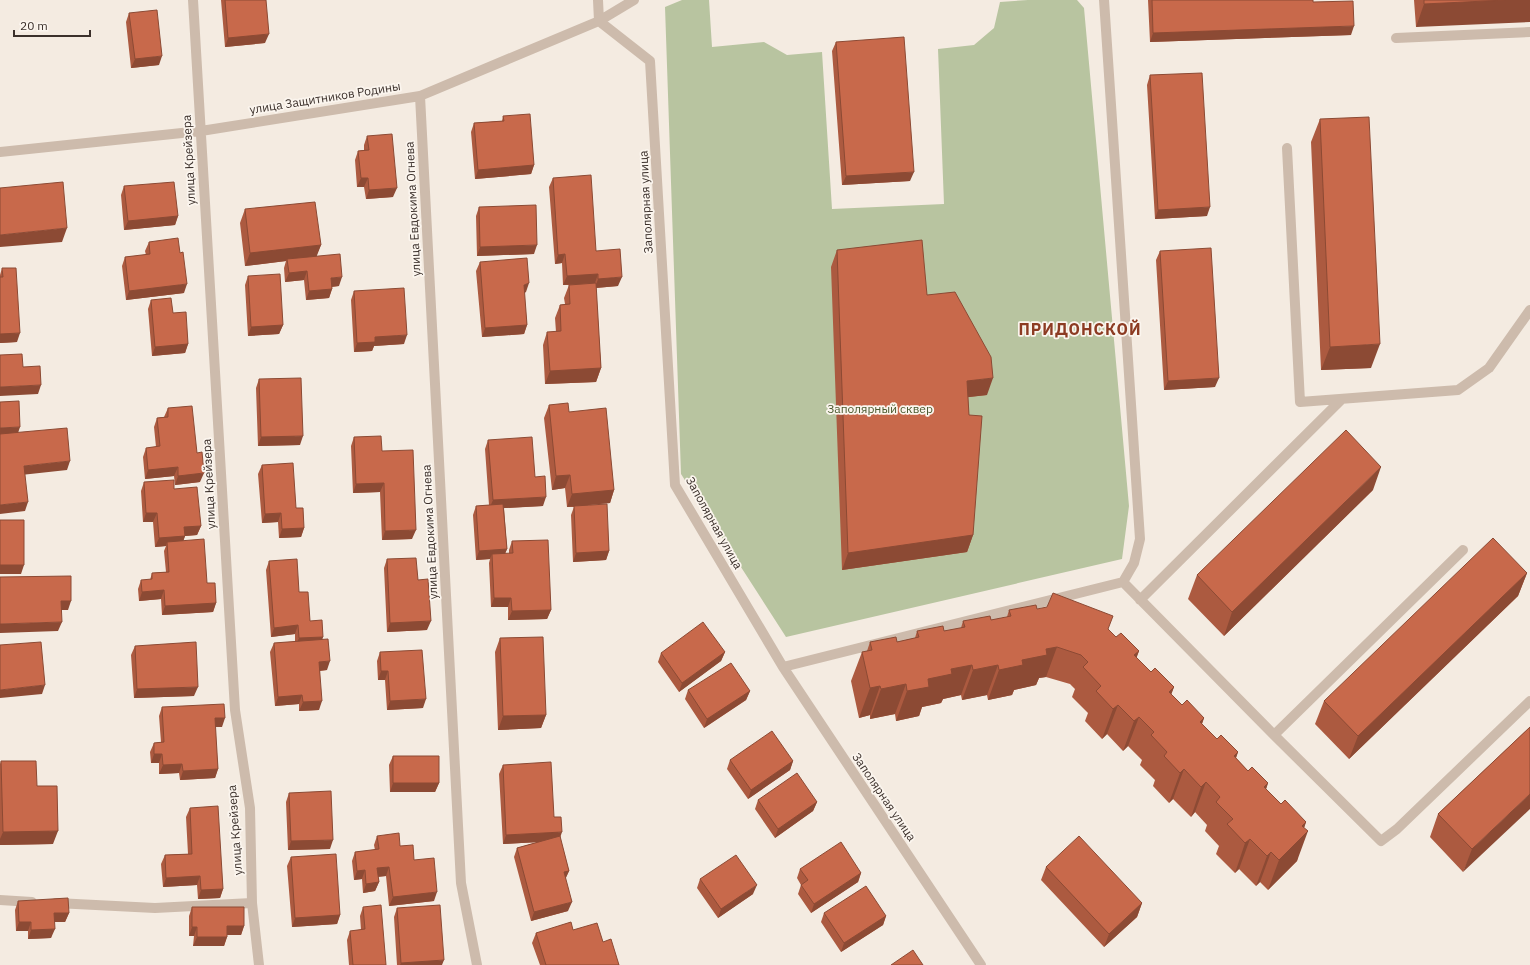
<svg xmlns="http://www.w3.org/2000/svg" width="1530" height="965" font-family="'IBM Plex Sans',sans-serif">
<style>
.green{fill:#b8c4a0}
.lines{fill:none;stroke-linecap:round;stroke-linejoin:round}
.minor{stroke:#cdbbac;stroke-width:10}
.wall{fill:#ac5a40}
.shaded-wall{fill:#8c4a34}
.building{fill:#c8694b;stroke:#8c4a34}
.labels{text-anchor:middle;stroke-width:3.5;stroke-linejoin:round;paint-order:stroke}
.street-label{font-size:12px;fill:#3b302b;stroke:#fbf5ee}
.park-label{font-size:12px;fill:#4a5a2e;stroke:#fbf5ee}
.district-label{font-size:16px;font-weight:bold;letter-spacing:1px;fill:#8c3b22;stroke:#fbf5ee}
</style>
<rect width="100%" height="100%" fill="#f4ebe1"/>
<!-- green -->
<path class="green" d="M682 0H709L712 47 764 42 787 55 822 52 832 209 944 204 938 49 974 45 994 28 1000 2 1028 0H1077L1084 8 1129 506 1122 559 786 637 681 474 665 7Z"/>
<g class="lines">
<!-- minor -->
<path class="minor" d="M193 0 235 710 250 808 252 903 259 965
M598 0 599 21 650 61 675 485 783 667 981 965
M1104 0 1140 539 1134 563 1123 582
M1396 38 1530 32
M420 96 461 883 477 965
M1287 148 1300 402 1458 390 1489 368 1530 310
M0 152 201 131 420 96 599 21 634 0
M1140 600 1342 399
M783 667 1123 582 1274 735 1381 841 1397 829 1530 701
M1274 735 1463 550
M0 900 32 902
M56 903 155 908 252 903"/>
</g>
<!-- wall -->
<path class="wall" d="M221 0H266L265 43 225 47Z
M1148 0H1313V2L1351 35 1150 42Z
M1414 0H1530L1416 27Z
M129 13 159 65 131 68 126 22Z
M836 42 910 181 842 185 832 51Z
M1150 75 1207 216 1155 219 1147 85Z
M503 116 534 165 531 174 475 179 471 132 474 123 502 121Z
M1320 119 1371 368 1321 370 1311 142Z
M367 136 393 197 366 199 364 187H357L355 160 358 151 364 150V145Z
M553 178 596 251 618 286 596 288 601 368 596 382 545 384 543 345 547 332H556L555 318 560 305 565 304 564 298 569 285H563L562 263 555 264 549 187Z
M124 186 178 216 175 225 124 230 121 195Z
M479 207 534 254 477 256 476 216Z
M245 209 321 245 316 256 339 286 332 287V289L329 298 306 300 304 280 285 282 284 268 286 261 245 266 240 223Z
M149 242 184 293 126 300 122 266 125 257 146 255 145 251Z
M837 250 927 295 987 395 968 397 973 535 967 552 842 570 831 267Z
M1160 251 1215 387 1164 390 1156 260Z
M480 262 526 292 524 293 527 325 524 334 482 337 476 271Z
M2 268 17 342 0 343V275Z
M248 276 283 325 279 334 248 336 245 285Z
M354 291 404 344 374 346 372 351 354 352 351 300Z
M151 300 173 313 188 344 185 353 152 356 148 309Z
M259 379 300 445 258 446 256 388Z
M549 405 569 412 614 490 610 503 588 505 609 551 606 560 573 562 571 515 574 507H567L565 488 552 490 544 418Z
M168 408 197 453 200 482 175 485 174 476 145 479 143 457 146 448 156 447 154 427 157 418 164 417Z
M354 437 382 451 412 539 382 540 380 492 353 493 351 446Z
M488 440 535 477 543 506 504 508 507 549 505 554H509V550L512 541 551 610 547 619 508 620V607H491L489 563 490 559 476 560 473 515 476 506 489 505 485 449Z
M262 465 304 528 301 537 279 538 278 522 262 523 258 474Z
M144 482 174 489 201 526 197 535 185 536 183 541 207 583 216 603 213 612 162 615 161 599 139 601 138 589 141 580H150L152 573 166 572 164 551 166 546 155 547 153 522H143L141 491Z
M1373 490 1224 636 1188 599 1197 575Z
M387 559 418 580 427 630 387 632 384 568Z
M269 561 299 592 310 621 323 637 322 639 327 670 320 671 319 710 299 711V704L275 706 270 652 274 643 295 642V634L271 637 266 570Z
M1527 573 1518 596 1349 759 1315 724 1324 701Z
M1037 609 1108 629 1116 637 1139 651 1136 658 1151 672 1174 687 1171 694 1182 705 1204 718 1202 724 1217 739 1238 752 1236 758 1248 771 1268 783 1266 789 1281 804 1306 822 1304 828 1297 861 1268 890 1260 882 1256 886 1239 869 1235 873 1216 854 1219 846 1205 831 1207 825 1195 812 1191 817 1173 799 1169 803 1153 786 1155 780 1140 765 1142 760 1128 746 1123 751 1107 734 1102 739 1085 721 1088 713 1072 697 1075 689 1070 684 1046 677 1039 678 1036 685 1014 690 1012 695 988 700 987 695 962 700 961 695 943 699 941 703 922 707 919 716 896 721 895 714 870 719V715L859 718 851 681 862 652 867 651 870 642H897L915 638 917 631H944L961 628 963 621 991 620 1007 617 1009 610Z
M500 638 546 715 541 728 498 730 495 652Z
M135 646 194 696 134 698 131 655Z
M380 652 423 708 387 710 385 680H378L377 661Z
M725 652 721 661 679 692 658 662 661 653Z
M688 690 750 691 746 700 704 728 685 699Z
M162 707 222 727H215L218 769 215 778 180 780 179 773 159 774V763H151L150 752 154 743 161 742 159 716Z
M1530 727 1463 872 1430 837 1438 814Z
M393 756 439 783 435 792H390L389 765Z
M730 760 793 761 790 770 748 799 727 769Z
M1 761 37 786 53 844 0 845V764Z
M503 765 554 817 569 871 565 879 568 911 531 921 514 857 517 848 538 842 503 844 499 774Z
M289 793 330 849 288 850 286 802Z
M758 800 817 802 813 811 775 838 755 809Z
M190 808 223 889 220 898 198 899 197 885 163 887 161 864 165 855 188 854 186 817Z
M377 836 400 846 414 860 434 901 389 906 386 876 378 877 379 882 375 891 363 893 362 879 354 880 352 861 355 852 375 850 374 845Z
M291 857 340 915 337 924 292 927 287 866Z
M1046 867 1142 903 1137 917 1104 947 1041 880Z
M800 869 861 873 858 882 811 913 798 894 801 885 797 878Z
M700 879 753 894 718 918 697 888Z
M18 901 69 913 65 922H54L51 938 28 939V931H16L15 910Z
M192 907 244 926 241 935H227V937L224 946H193L194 936H189V916Z
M363 907 386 965H349L347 940 350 931 361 930 360 916Z
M397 908 442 965H397L394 917Z
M824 913 886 916 883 925 841 952 821 922Z
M573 930 603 942 619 965H540L532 943 536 933Z"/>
<!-- shaded-wall -->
<path class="shaded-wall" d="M1506 0H1530V22L1416 27 1424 4Z
M1354 26 1351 35 1150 42 1153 33Z
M269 34 265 43 225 47 228 38Z
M162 56 159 65 131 68 135 59Z
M534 165 531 174 475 179 478 170Z
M914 172 910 181 842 185 846 176Z
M361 178H368L364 187H357Z
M397 188 393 197 366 199 369 190Z
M1210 207 1207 216 1155 219 1158 210Z
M178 216 175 225 124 230 128 221Z
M67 228 62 242 0 247V235Z
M321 245 316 258 287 259 286 261 245 266 250 253Z
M537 245 534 254 477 256 480 247Z
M565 254 562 263 555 264 558 255Z
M307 271 304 280 285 282 289 273Z
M598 274 595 283 563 285 567 276Z
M342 277 339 286 328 287 331 278Z
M622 277 618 286 595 288 598 279Z
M529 283 526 292 520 294 524 285Z
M187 284 184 293 126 300 129 291Z
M332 289 329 298 306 300 309 291Z
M283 325 279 334 248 336 251 327Z
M527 325 524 334 482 337 485 328Z
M20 333 17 342 0 343V334Z
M407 335 404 344 374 346 372 351 354 352 357 343 375 337Z
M188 344 185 353 152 356 155 347Z
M1380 344 1371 368 1321 370 1330 347Z
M601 368 596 382 545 384 550 371Z
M993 378 987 395 961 398 967 381Z
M1219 378 1215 387 1164 390 1168 381Z
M41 385 38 394 0 396V387Z
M20 427 17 436 0 437V428Z
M303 436 300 445 258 446 261 437Z
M70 461 67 470 21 475 24 466Z
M178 467 174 476 145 479 148 470Z
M1381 467 1373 490 1224 636 1232 612Z
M204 473 200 482 175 485 178 476Z
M570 475 565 488 552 490 556 476Z
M384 483 380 492 353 493 356 484Z
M614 490 610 503 567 507 572 494Z
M546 497 543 506 489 509 493 500Z
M28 502 25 511 0 514V505Z
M146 513H157L153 522H143Z
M281 513 278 522 262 523 265 514Z
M201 526 197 535 185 536 182 545 167 542 166 546 155 547 159 538 184 527Z
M304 528 301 537 279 538 282 529Z
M416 530 412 539 382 540 385 531Z
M973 535 967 552 842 570 848 553Z
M507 549 503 558 492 554 490 559 476 560 479 551Z
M609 551 606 560 573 562 576 553Z
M0 565H24L21 574H0Z
M1527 573 1518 596 1349 759 1358 736Z
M164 590 161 599 139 601 142 592Z
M494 598H511L508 607H491Z
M61 601H71L68 610H58Z
M216 603 213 612 162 615 165 606Z
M551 610 547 619 508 620 512 611Z
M431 621 427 630 387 632 390 623Z
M62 622 58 631 0 633V624Z
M298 625 295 634 271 637 274 628Z
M323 637 320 646 295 647 299 638Z
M1057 647 1046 677 1039 678 1036 685 1014 690 1012 695 988 700 999 670 1046 649Z
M1139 651 1128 681 1134 655Z
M725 652 721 661 679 692 682 683Z
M330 661 327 670 316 671 319 662Z
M972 665 961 695 943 699 941 703 922 707 919 716 896 721 907 691 928 679 951 669Z
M998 665 987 695 962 700 973 670Z
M381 671H388L385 680H378Z
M906 684 895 714 870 719 881 689Z
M45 685 42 694 0 698V690Z
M880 686 870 715 859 718 870 688Z
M198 687 194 696 134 698 137 689Z
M1174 687 1163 717 1169 692Z
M750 691 746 700 704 728 707 719Z
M302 695 299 704 275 706 278 697Z
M426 699 423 708 387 710 390 701Z
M322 701 319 710 299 711 303 702Z
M1118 705 1107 734 1102 739 1113 709Z
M546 715 541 728 498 730 503 716Z
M1139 717 1128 746 1123 751 1134 721Z
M215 718H225L222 727H212Z
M1204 718 1193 747 1200 722Z
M1238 752 1227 782 1234 756Z
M154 754H162L159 763H151Z
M793 761 790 770 748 799 751 790Z
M182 764 179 773 159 774 163 765Z
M218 769 215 778 180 780 183 771Z
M1184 769 1173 799 1169 803 1180 773Z
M1206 782 1195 812 1191 817 1201 787Z
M393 783H439L435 792H390Z
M1268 783 1258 813 1264 787Z
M1530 794V809L1463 872 1472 849Z
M817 802 813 811 775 838 778 829Z
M1306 822 1300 839 1308 831 1297 861 1268 890 1279 860 1302 826Z
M58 831 53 844 0 845V839L3 832Z
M562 832 559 841 503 844 506 835Z
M1250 839 1239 869 1235 873 1245 843Z
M333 840 330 849 288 850 291 841Z
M1271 852 1260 882 1256 886 1267 856Z
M389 867 386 876 374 877 377 868Z
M365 870 362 879 354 880 357 871Z
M569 871 565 880 564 872Z
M861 873 858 882 811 913 814 904Z
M200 876 197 885 163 887 166 878Z
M379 882 375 891 363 893 366 884Z
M757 885 753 894 718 918 721 909Z
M223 889 220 898 198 899 201 890Z
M437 892 434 901 389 906 393 897Z
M572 902 568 911 531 921 534 912Z
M1142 903 1137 917 1104 947 1109 934Z
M54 913H69L65 922H51Z
M340 915 337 924 292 927 295 918Z
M886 916 883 925 841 952 844 943Z
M19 922H31L28 931H16Z
M227 926H244L241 935H224Z
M192 927H197L194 936H189Z
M55 929 51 938 28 939 31 930Z
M197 937H227L224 946H193Z
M444 960 442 965H400L401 963Z"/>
<!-- building -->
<path class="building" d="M225 0H266L269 34 228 38Z
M1152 0H1313V2L1353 1 1354 26 1153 33Z
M1424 0H1506L1424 4Z
M157 10 162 56 135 59 129 13Z
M904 37 914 172 846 176 836 42Z
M1202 73 1210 207 1158 210 1150 75Z
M530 114 534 165 478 170 474 123 504 121 503 116Z
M1369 117 1380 344 1330 347 1320 119Z
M392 134 397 188 369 190 368 178H361L358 151 369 150 367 136Z
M591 175 596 251 620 249 622 277 598 279V274L567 276 565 254 558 255 553 178Z
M63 182 67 228 0 235V188Z
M174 182 178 216 128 221 124 186Z
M315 202 321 245 250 253 245 209Z
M536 205 537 245 480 247 479 207Z
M178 238 180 253 183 252 187 284 129 291 125 257 150 254 149 242Z
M922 240 927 295 955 292 991 357 993 378 967 381 969 415 982 416 973 535 848 553 837 250Z
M1211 248 1219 378 1168 381 1160 251Z
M340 254 342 277 331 278 332 289 309 291 307 271 289 273 287 259Z
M527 258 529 283 524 285 527 325 485 328 480 262Z
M2 268H16L20 333 0 334V277H3Z
M280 274 283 325 251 327 248 276Z
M596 283 601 368 550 371 547 332 561 331 560 305 570 304 569 285Z
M404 288 407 335 375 337V342L357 343 354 291Z
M171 298 173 313 186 312 188 344 155 347 151 300Z
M22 354 23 367 40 366 41 385 0 387V355Z
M301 378 303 436 261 437 259 379Z
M19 401 20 427 0 428V402Z
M568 403 569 412 606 408 614 490 572 494 570 475 556 476 549 405Z
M192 406 197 453 202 452 204 473 178 476V467L148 470 146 448 160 446 157 418 168 417V408Z
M67 428 70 461 24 466 28 502 0 505V434Z
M1346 430 1381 467 1232 612 1197 575Z
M381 436 382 451 413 450 416 530 385 531 384 483 356 484 354 437Z
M532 437 535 477 545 476 546 497 493 500 488 440Z
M293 463 296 508H303L304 528 282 529 281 513 265 514 262 465Z
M174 480V489L197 487 201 526 184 527 185 536 159 538 157 513H146L144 482Z
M503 504 507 549 479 551 476 506Z
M607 504 609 551 576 553 574 506Z
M0 520H24V565H0Z
M1493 538 1527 573 1358 736 1324 701Z
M204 539 207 583H215L216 603 165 606 164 590 142 592 141 580 152 579V573L169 572 167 542Z
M548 540 551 610 512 611 511 598H494L492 554 513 553 512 541Z
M416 558 418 580 428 579 431 621 390 623 387 559Z
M297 559 299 592H308L310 621 322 620 323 637 299 638 298 625 274 628 269 561Z
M71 576V601H61L62 622 0 624V577Z
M1053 593 1113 616 1108 629 1116 637 1121 633 1139 651 1134 655 1151 672 1155 668 1174 687 1169 692 1182 705 1187 700 1204 718 1200 722 1217 739 1221 735 1238 752 1234 756 1248 771 1252 767 1268 783 1264 787 1281 804 1285 800 1306 822 1302 826 1308 831 1279 860 1271 852 1267 856 1250 839 1245 843 1227 824 1233 819 1216 802 1220 797 1206 782 1201 787 1184 769 1180 773 1164 756 1167 752 1151 735 1154 732 1139 717 1134 721 1118 705 1113 709 1096 691 1101 686 1083 667 1088 662 1081 655 1057 647 1046 649 1047 655 1022 660 1023 665 999 670 998 665 973 670 972 665 951 669 952 674 928 679 929 687 907 691 906 684 881 689 880 686 870 688 862 652 872 650 870 642 896 637 897 642 919 637 917 631 943 626 944 631 965 627 963 621 990 616 991 620 1011 616 1009 610 1036 605 1037 609 1047 607Z
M703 622 725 652 682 683 661 653Z
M543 637 546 715 503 716 500 638Z
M328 639 330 661 319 662 322 701 303 702 302 695 278 697 274 643Z
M41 642 45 685 0 690V645Z
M196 642 198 687 137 689 135 646Z
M422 650 426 699 390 701 388 671H381L380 652Z
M731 663 750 691 707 719 688 690Z
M224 704 225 718H215L218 769 183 771 182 764 163 765 162 754H154V743L164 742 162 707Z
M1530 727V794L1472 849 1438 814Z
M772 731 793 761 751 790 730 760Z
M393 756H439V783H393Z
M1 761H36L37 786H57L58 831 3 832Z
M551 762 554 817H561L562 832 506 835 503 765Z
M797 773 817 802 778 829 758 800Z
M331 791 333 840 291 841 289 793Z
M218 806 223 889 201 890 200 876 166 878 165 855 192 854 190 808Z
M399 833 400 846 413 845 414 860 434 858 437 892 393 897 389 867 377 868 379 882 366 884 365 870 357 871 355 852 379 849 377 836Z
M560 836 569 871 564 872 572 902 534 912 517 848Z
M1079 836 1142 903 1109 934 1046 867Z
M841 842 861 873 814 904 801 885 808 880 800 869Z
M336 854 340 915 295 918 291 857Z
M736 855 757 885 721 909 700 879Z
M866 886 886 916 844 943 824 913Z
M68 898 69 913H54L55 929 31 930V922H19L18 901Z
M381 905 386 965H353L350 931 365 929 363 907Z
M440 905 444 960 401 963 397 908Z
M192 907H244V926H227V937H197V927H192Z
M571 922 573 930 597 923 603 942 611 939 619 965H546L536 933Z
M913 950 923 965H891Z"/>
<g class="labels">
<!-- street labels -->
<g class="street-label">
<text transform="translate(325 98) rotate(-9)" y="4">улица Защитников Родины</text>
<text transform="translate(189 160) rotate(-93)" y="4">улица Крейзера</text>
<text transform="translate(646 202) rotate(-93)" y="4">Заполярная улица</text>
<text transform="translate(413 209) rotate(-93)" y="4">улица Евдокима Огнева</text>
<text transform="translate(209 484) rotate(-93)" y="4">улица Крейзера</text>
<text transform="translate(714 523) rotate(61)" y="4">Заполярная улица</text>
<text transform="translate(430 532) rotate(-93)" y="4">улица Евдокима Огнева</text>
<text transform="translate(884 797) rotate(56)" y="4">Заполярная улица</text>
<text transform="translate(235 830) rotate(-94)" y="4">улица Крейзера</text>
</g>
<!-- park labels -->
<g class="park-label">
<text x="880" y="413">Заполярный сквер</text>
</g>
<!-- district labels -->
<g class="district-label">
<text x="1080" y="335">ПРИДОНСКОЙ</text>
</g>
</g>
<!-- scale -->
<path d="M14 30v6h76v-6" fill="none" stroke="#3b302b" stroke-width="2"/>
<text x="20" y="30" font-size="12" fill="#3b302b" stroke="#fbf5ee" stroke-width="3" paint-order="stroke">20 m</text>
</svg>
